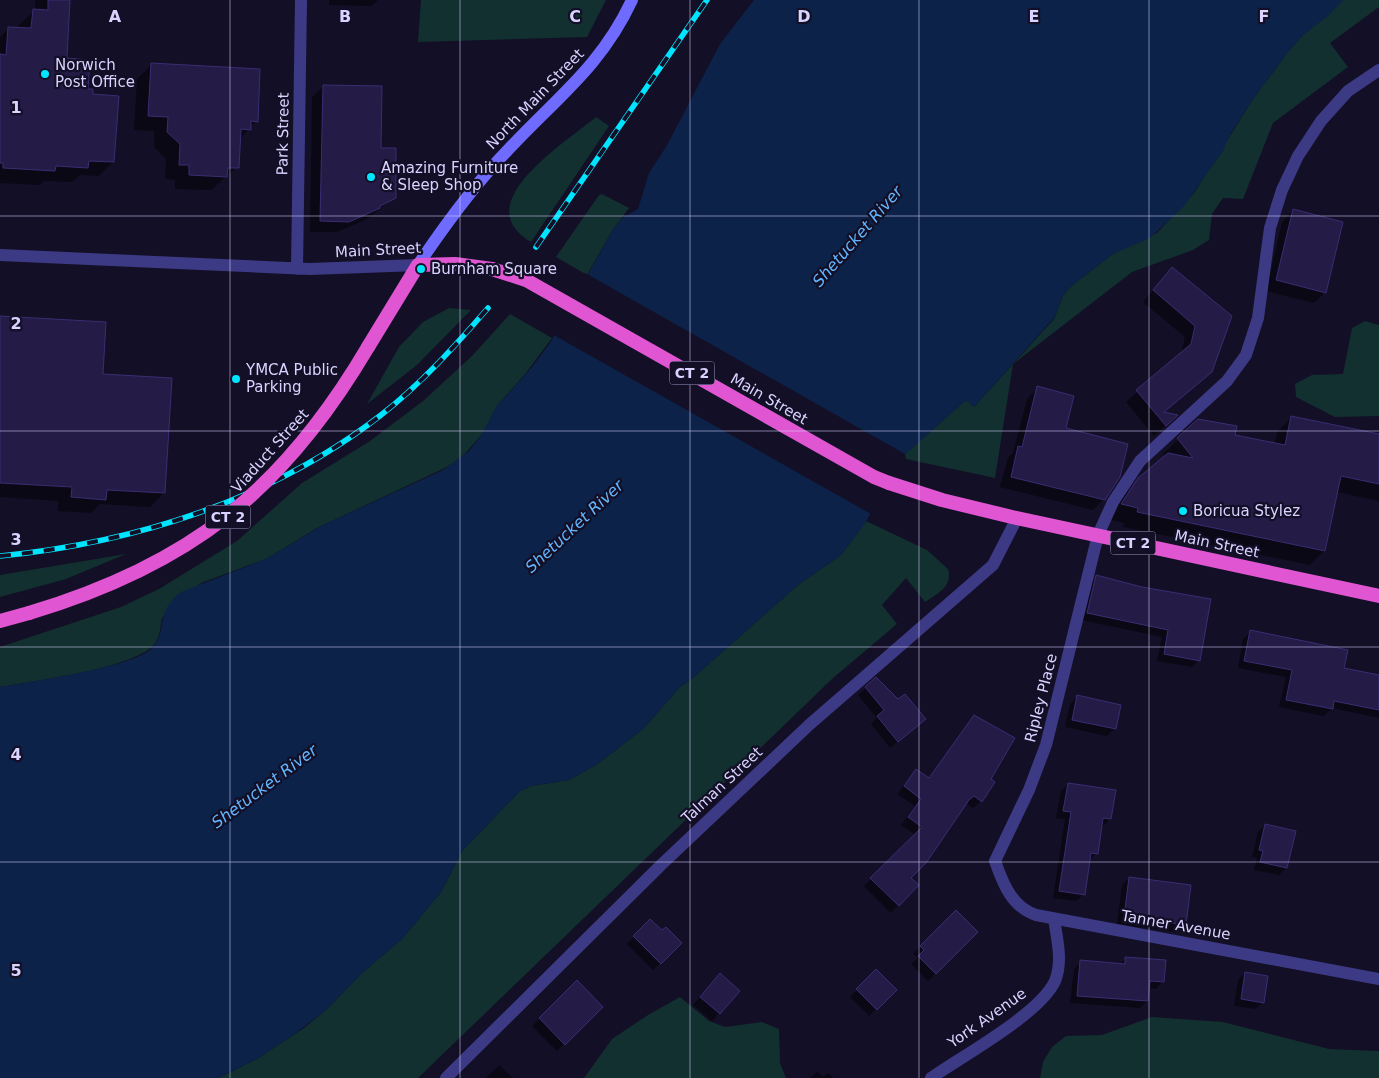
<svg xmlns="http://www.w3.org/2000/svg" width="1379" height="1078" font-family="'DejaVu Sans',sans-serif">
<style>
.green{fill:#12302f}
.water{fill:#0c2248}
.pier{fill:#130f26}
.shadow{fill:#0007}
.building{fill:#241b47;stroke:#3b2d73}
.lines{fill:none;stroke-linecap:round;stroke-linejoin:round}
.minor{stroke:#3d3a85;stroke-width:12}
.secondary{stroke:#6f6bff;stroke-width:12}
.trunk{stroke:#e055d1;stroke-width:14}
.rail-casing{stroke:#00e5ff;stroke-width:5.5}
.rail{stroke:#130f26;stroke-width:4;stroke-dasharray:11;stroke-linecap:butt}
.trunk-bridge{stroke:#e055d1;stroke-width:14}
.grid{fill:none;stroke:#d9d4ff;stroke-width:1;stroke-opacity:0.55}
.poi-dot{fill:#00e5ff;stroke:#130f26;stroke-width:2}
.labels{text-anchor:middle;stroke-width:4.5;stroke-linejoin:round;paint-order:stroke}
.shield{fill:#130f26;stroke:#9e99be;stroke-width:1}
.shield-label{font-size:14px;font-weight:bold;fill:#d9d4ff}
.poi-label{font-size:15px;fill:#d9d4ff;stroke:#130f26;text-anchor:start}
.street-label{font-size:15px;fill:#d9d4ff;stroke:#130f26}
.water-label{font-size:16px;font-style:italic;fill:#62b6ff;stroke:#130f26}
.grid-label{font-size:16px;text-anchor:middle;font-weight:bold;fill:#d9d4ff;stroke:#130f26;stroke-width:4.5;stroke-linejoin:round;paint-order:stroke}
</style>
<rect width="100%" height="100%" fill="#130f26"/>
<!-- green -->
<path class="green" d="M421 0H606L587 37 418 42Z
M1343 0H1379V7L1330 43 1348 67 1273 123 1243 199 1223 198 1212 214 1209 240 1193 250 1132 272 1013 364 995 478 906 459 905 454 966 400 974 407 1054 319 1063 296 1070 287 1113 254 1157 233 1194 193 1253 99 1288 52 1302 36Z
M596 117 609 126 531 242C466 204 565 143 596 117Z
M602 194 629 208 612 231 587 275 556 257 599 195Z
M449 308 471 310 417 365 367 404 399 347 423 322Z
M510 314 552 338 526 373 496 407 483 433 463 456 447 467 317 528 268 558 201 583 162 618C160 628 160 640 152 647 124 670 38 680 0 687V647L121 607 159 589 237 541 302 483 370 441 423 401 472 356Z
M1365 321 1379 325V416L1335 417 1296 397 1295 384 1312 375 1343 374 1352 328Z
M866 521 927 550 948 569C953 587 938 593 925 602L906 578 882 605 897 624 833 678 418 1078H218L257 1059 304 1028 326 1010 362 973 403 938 441 892 462 851 520 791 531 786 569 780 596 765 643 729 680 687 694 677 798 585 841 555Z
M126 554 66 579 0 597V575Z
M680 997 709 1021 725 1027 762 1022 779 1029 780 1063 786 1078H584L612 1039 648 1015Z
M1152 1017 1223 1022 1329 1049 1379 1051V1078H1040L1043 1062 1052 1047 1066 1036 1102 1035Z"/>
<!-- water -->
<path class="water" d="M754 0H1343L1328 16 1302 36 1288 52 1253 99 1231 133 1223 151 1183 207 1150 238 1113 254 1070 287 1063 296 1054 318 974 407 966 400 903 456 864 525 841 555 798 585 694 677 680 687 643 729 596 765 569 780 531 786 520 791 462 851 441 892 403 938 362 973 326 1010 292 1036 257 1059 218 1078H0V687C29 682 135 667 152 648 169 630 153 614 181 592L268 558 321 526 443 470 469 451 480 437 496 407 532 367 550 343 612 231 622 218 638 209 649 173 666 147 720 44Z"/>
<!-- pier -->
<path class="pier" d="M585 273 905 454 871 514 552 334Z"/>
<!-- shadow -->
<path class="shadow" d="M35 0H69L65 59 87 90 113 162 99 176 80 175 72 182 44 181 40 185 0 183V37L9 28 18 29 19 25 35 10Z
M329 0H378L372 6 329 5Z
M151 65 256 121 239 140 237 167 211 190 175 189V180L165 179 166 159 154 147V131L134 130 137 79Z
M324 86 380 149 394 197 367 219 337 232H310L312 97Z
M1293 211 1325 292 1314 303 1266 291 1282 222Z
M1172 268 1231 317 1211 371 1163 413 1166 425 1154 436 1126 402 1181 354 1185 337 1143 302Z
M0 317 102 375 164 493 150 507 100 504 91 513 58 511V501L0 497Z
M1038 388 1064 429 1104 499 1093 510 1000 487 1008 458 1013 453 1027 399Z
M1292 417 1379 436V501L1337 492 1324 551 1310 565 1123 527 1124 523 1108 519 1124 495 1165 457 1163 454 1199 420 1234 435 1275 444 1277 432Z
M1097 577 1141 588 1199 660 1192 667 1157 661 1162 637 1081 620 1090 584Z
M1251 631 1343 669 1379 676V718L1332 708 1324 716 1279 707 1286 677 1238 668 1243 639Z
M876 679 917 726 890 748 871 724 877 718 858 695Z
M1077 697 1115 728 1107 736 1065 727 1070 704Z
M974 717 981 801 973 808 966 803 910 878 918 885 891 913 864 886 916 835 901 825 915 806 897 794 916 771 928 779Z
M1068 784 1110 819 1103 826 1100 825 1096 853 1089 861 1084 894 1076 901 1053 898 1065 819 1056 818 1061 791Z
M1265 825 1294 832 1286 868 1279 875 1254 870 1257 858 1252 857 1258 832Z
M1129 878 1185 924 1178 932 1117 924 1122 885Z
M956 911 976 932 928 981 911 964 918 958 913 954Z
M650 920 662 932 681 943 653 970 627 944Z
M1126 958 1163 981 1156 989 1148 988 1147 1001 1140 1008 1070 1003 1074 969 1081 962 1119 965Z
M876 971 895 990 869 1016 850 997Z
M1245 973 1263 1002 1255 1009 1234 1006 1238 980Z
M577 982 602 1007 557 1051 532 1026Z
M713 982 739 991 712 1021 693 1005Z
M499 1065 513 1078H486Z
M817 1071 823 1077 828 1073 833 1078H811Z"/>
<!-- building -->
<path class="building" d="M48 0H70L67 58 90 60 88 89H93V94L119 96 114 162 89 161 88 168 56 166 55 171 3 168V163H0V54L6 55 8 27 31 28 33 9 48 10Z
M151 63 260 69 258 122 251 121V130L241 129 239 168H228L227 177 189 175V165H179L180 144 167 132 168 117 148 116Z
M323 85 382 86 381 148H396V198L380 206V208L349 222 320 221Z
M1293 209 1343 222 1326 293 1276 280Z
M1172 267 1232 316 1212 372 1164 412 1178 415 1166 426 1136 390 1191 344 1195 326 1153 290Z
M0 316 106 322 103 374 172 378 165 493 107 490 106 500 71 497 72 487 0 483Z
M1037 386 1074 396 1066 428 1128 444 1120 477 1105 500 1011 477 1018 446 1022 447Z
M1291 416 1379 434V484L1341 476 1325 551 1137 512 1138 508 1121 504 1138 478 1168 453 1193 458 1177 438 1198 419 1237 426 1235 435 1285 445Z
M1096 575 1142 587 1211 599 1200 661 1164 654 1168 630 1087 613Z
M1250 630 1348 650 1344 668 1379 675V710L1334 701 1333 709 1286 700 1292 670 1244 661Z
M876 677 898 699 905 694 926 719 898 742 877 716 884 710 865 687Z
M1077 695 1121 705 1116 729 1072 720Z
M974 715 1015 738 991 779 995 782 982 802 974 796 969 800 926 863 911 878 919 885 899 906 870 878 922 827 908 817 921 799 904 786 916 769 929 778Z
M1068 783 1116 790 1111 819 1103 818 1098 854 1091 853 1085 895 1059 891 1071 812 1063 811Z
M1265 824 1296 831 1287 868 1260 862 1263 851 1259 850Z
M1129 877 1191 885 1186 925 1124 917Z
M956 910 978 932 936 974 918 956 924 950 920 946Z
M650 919 662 930 666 927 682 943 661 964 633 936Z
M1125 957 1166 960 1164 982 1150 981 1148 1001 1077 996 1080 960 1125 964Z
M876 969 897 990 877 1010 856 989Z
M1245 972 1268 976 1264 1003 1241 999Z
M720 973 740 991 720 1014 700 997Z
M577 980 603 1007 565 1045 539 1018Z"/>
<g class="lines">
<!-- minor -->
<path class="minor" d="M1379 70 1348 91 1321 121 1298 156 1282 190 1270 228 1258 318 1246 355 1227 381 1140 461 1113 502 1098 535 1046 745 1029 790 995 861C1003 884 1012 907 1036 915L1379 979
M0 255 310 269 418 265
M297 269 301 0
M446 1078 661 865 809 725 993 565 1017 518
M931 1078C962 1056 1040 1014 1055 981 1063 961 1057 939 1054 919"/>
<!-- secondary -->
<path class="secondary" d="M418 265C445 225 473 186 507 151 555 99 601 67 632 0"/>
<!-- trunk -->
<path class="trunk" d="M368 347 418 265 455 264 492 269
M889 483 942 500 1012 517 1379 596
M0 621 29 613"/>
<!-- rail casing -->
<g class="rail-casing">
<path id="rail" d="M536 247 707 0
M0 556C135 543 273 499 381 415 421 384 455 346 488 308"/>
</g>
<!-- rail -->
<use href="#rail" class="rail"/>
<!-- trunk-bridge -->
<path class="trunk-bridge" d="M492 269 526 280 874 477 889 483
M29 613C190 565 283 491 368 347"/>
</g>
<!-- grid -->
<path class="grid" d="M230 0V1078M460 0V1078M690 0V1078M919 0V1078M1149 0V1078M0 216H1379M0 431H1379M0 647H1379M0 862H1379"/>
<!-- markers -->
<g class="poi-dot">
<circle cx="45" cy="74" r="5"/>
<circle cx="371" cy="177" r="5"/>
<circle cx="421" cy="269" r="5"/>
<circle cx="236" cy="379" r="5"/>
<circle cx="1183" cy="511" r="5"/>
</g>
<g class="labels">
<!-- shield labels -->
<g class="shield">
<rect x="669.5" y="361.5" width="45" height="23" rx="4"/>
<rect x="205.5" y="505.5" width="45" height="23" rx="4"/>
<rect x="1110.5" y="531.5" width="45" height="23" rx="4"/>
</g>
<g class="shield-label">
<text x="692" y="378">CT 2</text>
<text x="228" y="522">CT 2</text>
<text x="1133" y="548">CT 2</text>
</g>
<!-- poi labels -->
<g class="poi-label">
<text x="55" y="70">Norwich<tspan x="55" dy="17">Post Office</tspan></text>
<text x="381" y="173">Amazing Furniture<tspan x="381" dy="17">&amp; Sleep Shop</tspan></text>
<text x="431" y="274">Burnham Square</text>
<text x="246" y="375">YMCA Public<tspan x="246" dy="17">Parking</tspan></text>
<text x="1193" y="516">Boricua Stylez</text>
</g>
<!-- street labels -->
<g class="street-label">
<text transform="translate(535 99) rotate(-46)" y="5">North Main Street</text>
<text transform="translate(283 134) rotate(-89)" y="5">Park Street</text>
<text transform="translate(378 250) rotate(-3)" y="5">Main Street</text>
<text transform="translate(769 399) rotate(30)" y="5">Main Street</text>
<text transform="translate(270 451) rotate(-48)" y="5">Viaduct Street</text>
<text transform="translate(1217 544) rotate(12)" y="5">Main Street</text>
<text transform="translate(1041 698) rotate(-76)" y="5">Ripley Place</text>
<text transform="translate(722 785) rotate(-43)" y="5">Talman Street</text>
<text transform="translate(1176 925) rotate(10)" y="5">Tanner Avenue</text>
<text transform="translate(987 1018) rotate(-35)" y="5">York Avenue</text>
</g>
<!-- water labels -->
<g class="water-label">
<text transform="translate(857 236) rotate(-49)" y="6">Shetucket River</text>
<text transform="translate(574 526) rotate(-43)" y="6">Shetucket River</text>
<text transform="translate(264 786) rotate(-37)" y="6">Shetucket River</text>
</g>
</g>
<g class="grid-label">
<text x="115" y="22">A</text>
<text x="345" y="22">B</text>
<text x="575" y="22">C</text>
<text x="804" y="22">D</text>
<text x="1034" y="22">E</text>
<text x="1264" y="22">F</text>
<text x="16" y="113">1</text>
<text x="16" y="329">2</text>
<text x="16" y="545">3</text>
<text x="16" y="760">4</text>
<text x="16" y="976">5</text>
</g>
</svg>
